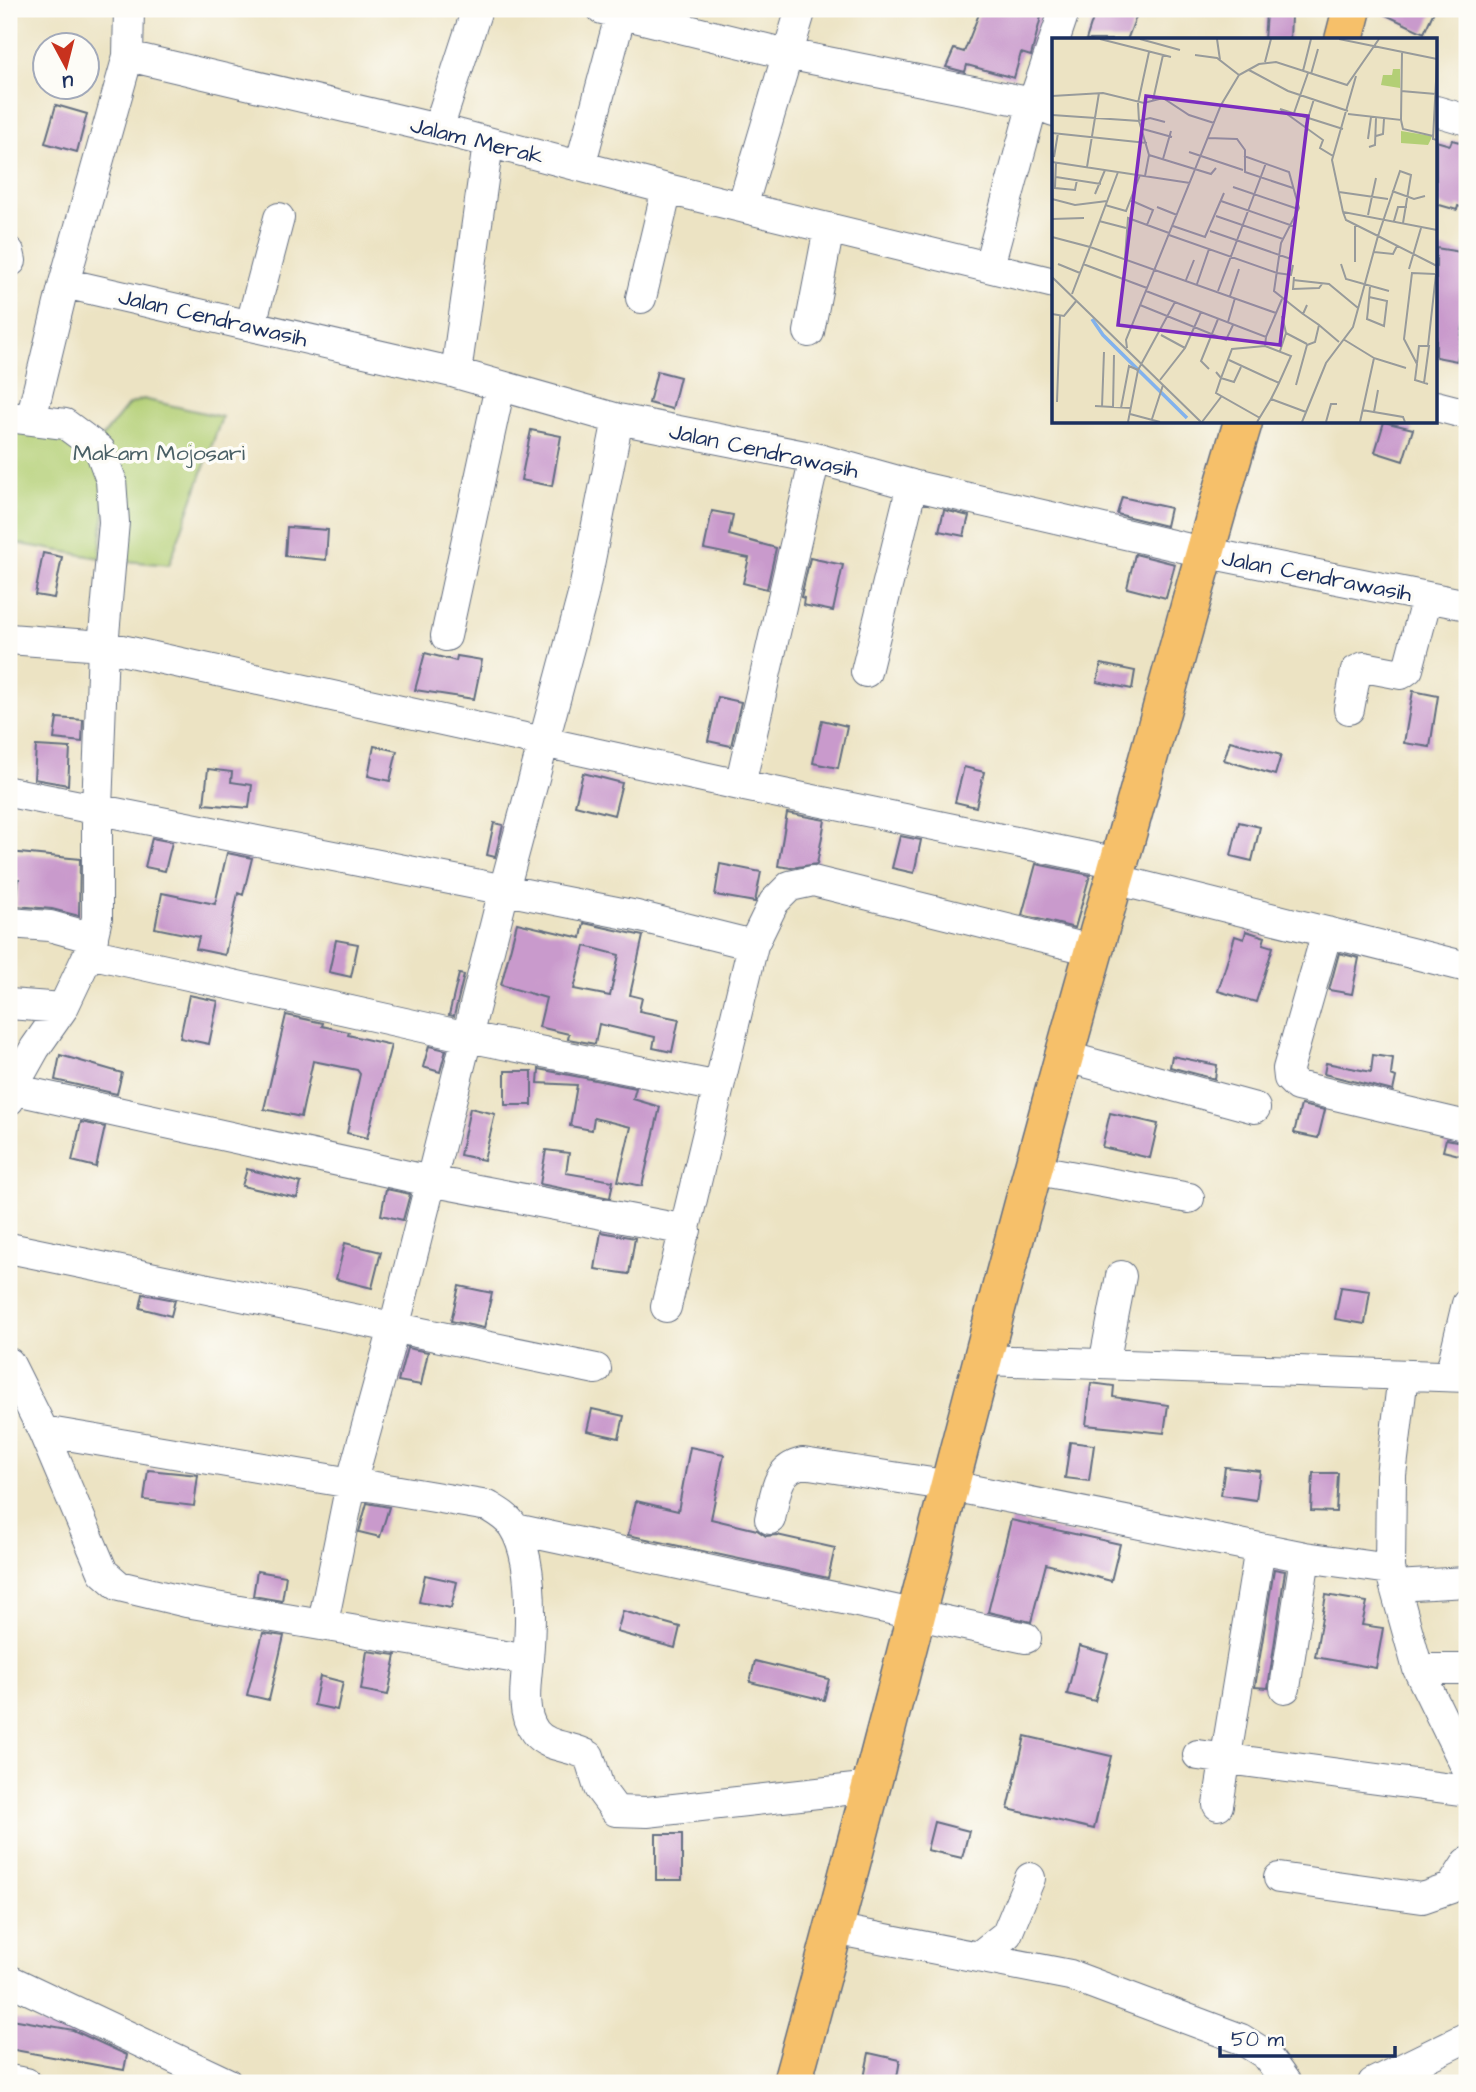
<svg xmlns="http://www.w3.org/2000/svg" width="1476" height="2092" font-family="'Architects Daughter',sans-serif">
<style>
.green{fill:#b3cf75;stroke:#677f6a;stroke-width:2}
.building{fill:#c99acc;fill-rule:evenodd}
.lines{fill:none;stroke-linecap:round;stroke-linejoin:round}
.minor-casing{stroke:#646e81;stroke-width:32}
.major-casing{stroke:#646e81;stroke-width:41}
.minor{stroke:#fff;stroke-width:30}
.major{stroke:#f6c06b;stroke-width:38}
.labels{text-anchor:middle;stroke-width:7;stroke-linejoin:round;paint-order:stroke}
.street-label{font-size:23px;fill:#1b2f5e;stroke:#fdfcf7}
.park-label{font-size:23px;fill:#495f65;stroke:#fdfcf7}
.inset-river{fill:none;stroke:#82b2ed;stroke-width:3.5}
.inset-road{fill:none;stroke:#989b9b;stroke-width:2}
.view{fill:#7b2cbf;fill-opacity:0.15;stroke:#7b2cbf;stroke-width:3.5}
.inset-edge{fill:none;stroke:#1b2f5e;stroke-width:3.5}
</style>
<rect width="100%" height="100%" fill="#fdfcf7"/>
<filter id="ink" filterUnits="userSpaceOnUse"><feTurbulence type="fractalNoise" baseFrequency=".0143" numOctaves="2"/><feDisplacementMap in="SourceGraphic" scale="14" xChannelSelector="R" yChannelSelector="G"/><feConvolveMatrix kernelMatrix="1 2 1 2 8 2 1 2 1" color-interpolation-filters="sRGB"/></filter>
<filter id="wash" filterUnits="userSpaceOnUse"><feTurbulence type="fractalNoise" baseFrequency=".00686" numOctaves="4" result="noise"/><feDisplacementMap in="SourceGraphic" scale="28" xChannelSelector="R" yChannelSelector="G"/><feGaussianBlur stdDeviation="1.57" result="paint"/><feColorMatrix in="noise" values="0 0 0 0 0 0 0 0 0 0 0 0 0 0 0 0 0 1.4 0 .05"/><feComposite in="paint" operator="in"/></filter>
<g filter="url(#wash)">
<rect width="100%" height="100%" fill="#ece3c3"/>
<!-- green -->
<path class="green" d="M143 399 222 417 169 565 115 560 99 441 128 405Z
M9 427C43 431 100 442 104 486 106 510 101 535 100 558L9 542Z"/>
<g id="blocks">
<!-- building -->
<path class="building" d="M981 9H1043L1031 56 1021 53 1014 78 967 65 965 72 946 67 954 49 964 52Z
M1096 9H1139L1127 40H1086Z
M1373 9H1435L1424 33Z
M1266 13 1291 15 1290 40H1264Z
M56 105 87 114 77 152 45 143Z
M1452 140 1467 144V209L1458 206 1457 210 1436 204V141L1450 145Z
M1436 248 1467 253V303L1457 361 1436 357Z
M657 371 680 377 672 409 649 403Z
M1384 422 1413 429 1403 461 1375 452Z
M531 430 561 436 552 486 521 480Z
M1122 497 1170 508 1166 526 1117 514Z
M944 510 969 516 964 536 939 531Z
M712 511 733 515 729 535 776 548 767 589 743 583 749 558 704 549Z
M287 527 328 530 326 560 285 556Z
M43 553 62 557 54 598 35 595Z
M1135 554 1175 564 1166 598 1127 588Z
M810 558 843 565 833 611 803 605 804 598 801 597Z
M425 653 456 661 457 656 482 660 474 699 415 690Z
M1101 664 1135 671 1132 689 1097 682Z
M1413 691 1438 696 1430 747 1404 743Z
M718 697 741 702 731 746 708 741Z
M57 718 83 720 82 742 54 739Z
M822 720 847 726 838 768 813 763Z
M1230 741 1281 755 1275 775 1224 760Z
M36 746 70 748 68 785 34 779Z
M374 746 397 751 390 781 368 776Z
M964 767 984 772 976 807 955 802Z
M208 769 232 772 231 782 252 785 249 808 204 804Z
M583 773 622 783 614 815 575 805Z
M787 813 825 820 817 864 791 868 778 866Z
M1239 822 1260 827 1252 861 1231 856Z
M494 823 503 825 495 857 487 855Z
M900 836 921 840 914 873 892 868Z
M152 838 172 842 165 871 145 867Z
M9 852 80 859 79 916 52 909 16 906 19 879H9Z
M227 853 252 858 243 895 238 893 225 955 196 949 199 937 155 928 162 893 215 904Z
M720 864 761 872 755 902 715 895Z
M1036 864 1090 875 1075 928 1022 915Z
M517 923 581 938 584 923 643 936 630 995 642 998 639 1011 679 1019 672 1052 653 1048 655 1037 599 1024 595 1044 568 1039 569 1034 539 1027 546 998 501 985ZM585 946 619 955 610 996 574 989Z
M1246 931 1265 937 1263 944 1273 947 1256 1002 1218 991 1235 936 1244 939Z
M336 940 358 944 351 977 329 972Z
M1339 953 1359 958 1352 994 1329 990Z
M459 974 464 975 454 1016 449 1015Z
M189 995 218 1001 209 1044 180 1038Z
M286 1015 323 1023 322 1026 349 1032 348 1035 391 1045 367 1138 347 1133 360 1074 357 1070 313 1061 301 1117 264 1109Z
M429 1046 446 1050 440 1072 423 1067Z
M60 1055 122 1073 117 1094 55 1080Z
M1373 1055 1393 1058 1391 1075 1396 1077 1393 1091 1324 1074 1326 1063 1371 1072Z
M1172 1056 1217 1065 1215 1079 1170 1067Z
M539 1069 636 1088 633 1099 660 1107 642 1186 618 1181 631 1127 594 1118 592 1130 570 1126 577 1085 538 1083Z
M505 1071H532V1105H505Z
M1301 1105 1325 1110 1318 1138 1294 1133Z
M470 1108 495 1114 484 1160 460 1155Z
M1110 1113 1158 1124 1150 1158 1102 1147Z
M81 1122 105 1127 96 1167 72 1161Z
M1446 1139 1467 1143V1157L1443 1151Z
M546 1150 569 1153 566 1173 613 1181 610 1198 540 1184Z
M247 1169 301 1183 297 1198 242 1186Z
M386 1189 410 1194 403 1220 381 1215Z
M601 1232 635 1238 629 1274 595 1269Z
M345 1243 381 1252 372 1288 336 1279Z
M459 1286 492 1293 484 1328 451 1321Z
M1341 1287 1370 1291 1365 1324 1335 1319Z
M143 1294 175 1300 171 1316 140 1308Z
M407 1348 428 1352 421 1385 398 1381Z
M1091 1383 1114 1386 1113 1397 1168 1405 1164 1433 1086 1425Z
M592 1409 624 1416 619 1438 587 1431Z
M1070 1442 1094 1445 1089 1481 1065 1478Z
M690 1447 724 1454 711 1519 757 1530 766 1536 777 1535 835 1548 828 1578 628 1535 636 1501 678 1511Z
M1225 1467 1260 1471 1256 1500 1221 1495Z
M148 1470 198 1475 194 1506 144 1500Z
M1313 1473H1338L1336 1512 1311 1511Z
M367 1503 389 1507 380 1537 359 1532Z
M1011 1520 1120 1544 1111 1581 1046 1564 1031 1622 988 1612Z
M1274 1569 1285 1571 1268 1688 1255 1687Z
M257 1571 286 1576 282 1601 253 1596Z
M425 1575 457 1582 451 1608 419 1602Z
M1326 1595 1367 1602 1362 1625 1383 1628 1376 1668 1315 1657Z
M623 1611 680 1627 675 1648 617 1632Z
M263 1633 284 1636 269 1700 247 1695Z
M1079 1646 1108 1654 1095 1701 1067 1694Z
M367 1651 396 1655 388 1695 361 1690Z
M755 1661 829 1679 824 1700 750 1682Z
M320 1676 343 1682 337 1710 314 1705Z
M1025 1736 1111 1756 1094 1829 1008 1809Z
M934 1822 969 1831 962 1858 927 1850Z
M656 1834H682V1880H656Z
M12 2019 73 2030 127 2055 124 2070 9 2049Z
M869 2053 900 2060 896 2083H863Z"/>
</g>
</g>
<g filter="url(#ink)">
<use href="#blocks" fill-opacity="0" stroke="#646e81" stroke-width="2"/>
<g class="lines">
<!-- minor casing -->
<g class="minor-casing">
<path id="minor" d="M602 9 787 54 1033 103 1054 111
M128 56 129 9
M1436 111 1467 120
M438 129 477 9
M580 166 622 9
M742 207 801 9
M9 252 11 261
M989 266 1033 103 1065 9
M64 283 456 373 618 419 815 458 912 485 1203 552 1467 605
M641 298 667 189
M251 324 279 218
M809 332 829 228
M456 373 488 144
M1436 406 1467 414
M9 417 65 424 100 450 111 480 114 522 103 646 97 809V918L89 953 63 1008 35 1048 12 1089 9 1100
M31 419 64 283 128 56 438 129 667 189 1054 283
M446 636 500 386
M9 639 103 646 740 785 1118 863
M866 672 912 485
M1349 709 1356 671 1364 667 1401 674 1408 669 1427 597
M740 785 815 458
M9 792 637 916 753 945
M1114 879 1467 967
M9 923 50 926 93 938
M1327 932 1288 1069 1289 1078 1297 1086 1467 1126
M89 953 468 1037 719 1087
M9 1004 63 1008
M1063 1056 1255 1108
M12 1089 430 1181 686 1230
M1032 1169 1189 1198
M9 1248 596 1369
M666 1307 753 945 774 902 790 886 813 881 1092 950
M984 1360 1467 1377
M9 1363 43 1431 103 1572 119 1586 186 1602 528 1660
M1104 1364 1121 1276
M1403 1375 1391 1475 1390 1569 1418 1669 1467 1769
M1450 1376 1467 1304
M43 1431 488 1506C498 1512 507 1517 513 1526 534 1558 531 1622 528 1659 526 1682 520 1712 535 1732 547 1748 573 1746 589 1756L599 1788 616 1811 647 1812 872 1787
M770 1519C776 1494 775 1469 803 1463L951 1486 1305 1557 1390 1569
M515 1529 1026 1638
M1395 1586 1467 1582
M323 1623 351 1484 394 1328 504 890 583 595 618 419
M1418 1669H1467
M1285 1688 1305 1557
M1198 1755 1467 1791
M1218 1805 1260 1548
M1279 1878 1422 1898 1451 1888 1467 1863
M834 1929 1070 1975 1241 2039 1265 2054 1286 2083
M978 1957 1007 1934 1030 1878
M9 1980 227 2083
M9 2080 26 2083
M1373 2083 1467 2037"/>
</g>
<!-- major casing -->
<g class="major-casing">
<path id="major" d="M1344 40 1352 9
M792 2083C902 1683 998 1279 1114 880 1158 727 1197 574 1243 422"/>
</g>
<!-- minor -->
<use href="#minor" class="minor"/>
<!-- major -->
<use href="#major" class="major"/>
</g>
</g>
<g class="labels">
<!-- street labels -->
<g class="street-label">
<text transform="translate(477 140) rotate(14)" y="8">Jalam Merak</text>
<text transform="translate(213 317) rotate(13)" y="8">Jalan Cendrawasih</text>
<text transform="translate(764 450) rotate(12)" y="8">Jalan Cendrawasih</text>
<text transform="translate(1317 575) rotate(11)" y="8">Jalan Cendrawasih</text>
</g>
<!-- park labels -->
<g class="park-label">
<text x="159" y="460">Makam Mojosari</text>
</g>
</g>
<!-- overview -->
<g transform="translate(1052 38)">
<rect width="385" height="385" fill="#ece3c3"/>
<path d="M341 31H348V50L329 47 331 37H340ZM349 93 380 98 379 101 376 107 349 105Z" fill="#b3cf75"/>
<path class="inset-river" d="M40 281 51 297 135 380"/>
<path class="inset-road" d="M48 1 119 19M88 1 128 12M165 1 168 22M287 1 385 21M97 14 86 65 87 83 98 80 113 84M143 17 165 20 187 37M213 24 219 1M385 24 381 101 385 102M197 32 236 53 296 73M251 33 259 1M259 36 266 11M304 38 280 122 291 174 385 192M349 53 384 56M0 58 51 55 92 65 111 60 137 77 162 85M101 62 111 17M228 71 271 102 268 110 281 118M228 71 291 91M242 75 256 35M296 76 349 82 350 15M0 77 87 83 97 117 93 138M349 82 351 91 381 98M253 90 262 61M91 91 120 99M0 95 95 105M324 98 331 96 332 81M156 100 185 101 193 112V134L241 150M316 101 319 79M317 109 323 107 324 80M137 114 191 132M97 117 159 136 164 130M192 118 237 134 247 170 229 205 222 253 251 276M2 119 6 95M111 121 119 93M0 124 138 145M4 124 3 150 23 152 25 142M35 129 47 55M66 134 38 209 224 275M4 139 49 146M181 149 246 171M340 153 362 161 373 158M287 154 336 161M43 156 53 132M0 161 23 167 55 163M78 162 101 172 95 187M169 163 241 188M53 167 74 173 88 137M105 169 125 177M291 174 294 182 326 198 348 133 359 137 351 185M316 177 324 140M164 178 231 201M0 181 32 180M47 183 74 190M342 183 346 169H355M121 188 153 199 172 155M158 193 239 221M117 197 225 235 239 237 241 227M0 199 38 209 20 256M322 214 341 216 345 208M73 220 76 180 117 195M303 224V186M6 226 28 235M31 226 95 250M289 226 294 241 337 253M357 231 369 190M0 239 149 384M242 239 241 251 267 250 270 246M134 242 142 222M241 242 277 246 306 270M145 246 157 211M94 253 214 299 230 261M166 253 214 125M178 258 187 231M317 259 335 263 332 288 315 281 316 272 318 249M88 267 174 302 181 287M0 276 12 278 25 262M176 284 183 260M267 287 287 304M234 295 255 306M109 297 133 310M291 301 322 320M376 308 384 236M75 310 74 302 169 67 187 37 207 26 224 24 295 47 327 1M228 313 234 295 230 278M177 322 227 345 239 318 213 308 214 299M365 325 367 308H377L372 345M189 329 182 344 169 340 164 355 208 380M157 331 149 323 166 281M164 334 169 340 180 311 213 308M108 342 133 310 149 274M227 345 219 361 254 374M376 346 363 342 365 326 352 301 360 235 383 236M244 347 255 307 263 304 267 287 251 276 255 267M5 364 8 278M43 368 79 370M50 369 52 314M61 369 62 317M69 370 77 328 86 332M310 372 351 379 353 384M322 374 326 352M78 376 108 384M100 381 111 347M76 384 86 332 123 264M150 384 169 359M205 384 219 361M250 384 274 325 301 289 326 198 385 228M274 384 279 366H285M308 384 322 320 354 330"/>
<path class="view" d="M94 58 256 78 228 307 66 287Z"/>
<rect width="385" height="385" class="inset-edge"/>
</g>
<!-- margin -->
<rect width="1476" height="2092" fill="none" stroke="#fdfcf7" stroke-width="35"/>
<!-- north arrow -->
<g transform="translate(66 66) rotate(173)"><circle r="33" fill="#fdfcf7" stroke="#a3aaba" stroke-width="2"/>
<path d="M0-5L12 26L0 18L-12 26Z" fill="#c8321e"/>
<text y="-10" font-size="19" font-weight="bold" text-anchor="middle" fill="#1b2f5e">U</text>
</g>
<!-- scale -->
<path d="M1220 2046v10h175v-10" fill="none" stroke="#1b2f5e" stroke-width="3.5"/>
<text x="1231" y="2046" font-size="21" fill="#1b2f5e" stroke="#fdfcf7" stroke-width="5" paint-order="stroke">50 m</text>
</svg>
